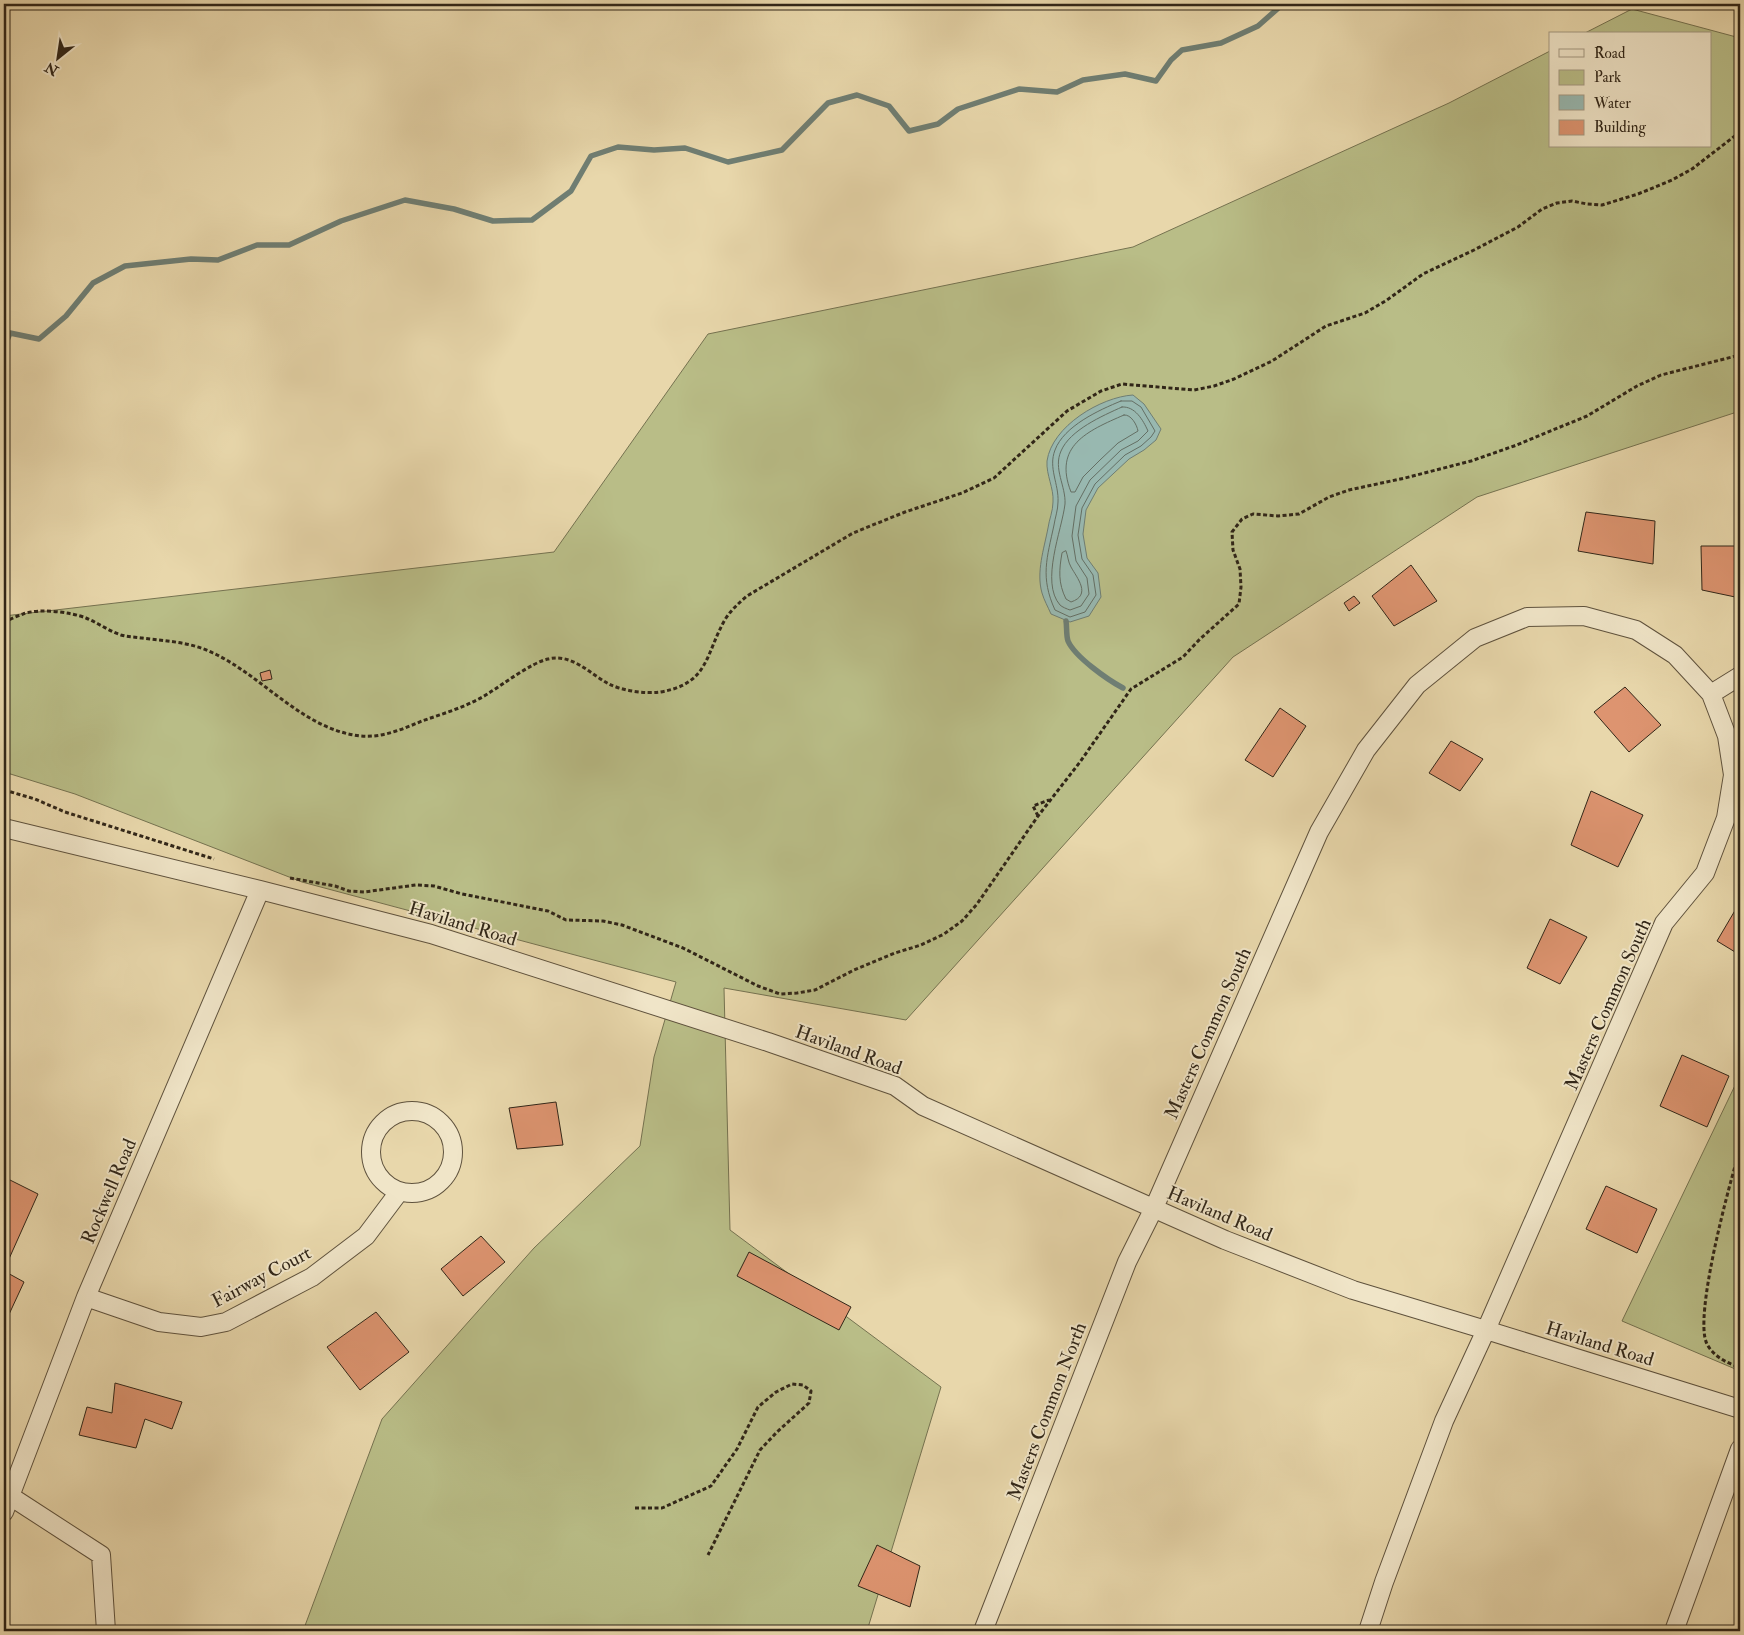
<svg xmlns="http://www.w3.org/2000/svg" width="1744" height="1635" font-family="'IM FELL Double Pica',serif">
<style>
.green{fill:#b9bd87;stroke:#757250}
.water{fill:#98b8b0;stroke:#6f7e73}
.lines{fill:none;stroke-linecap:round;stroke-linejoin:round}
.shore{stroke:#646f64;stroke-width:1}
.stream{stroke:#6f7e73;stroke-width:5.5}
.building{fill:#dd9470;stroke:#312618}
.minor-casing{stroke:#5f523d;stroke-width:20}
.path{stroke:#312618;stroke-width:3;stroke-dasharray:4 2.5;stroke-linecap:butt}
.minor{stroke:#f0e5c8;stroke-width:18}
.labels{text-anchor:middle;stroke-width:4;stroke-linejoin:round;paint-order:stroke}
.street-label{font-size:19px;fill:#312618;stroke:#f0e5c8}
</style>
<rect width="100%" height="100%" fill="#e8d7ab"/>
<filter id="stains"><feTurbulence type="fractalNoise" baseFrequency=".004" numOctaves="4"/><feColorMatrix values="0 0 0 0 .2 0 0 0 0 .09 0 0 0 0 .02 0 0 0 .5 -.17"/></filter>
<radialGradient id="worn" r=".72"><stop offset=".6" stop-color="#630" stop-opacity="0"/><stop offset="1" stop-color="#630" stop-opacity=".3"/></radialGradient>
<!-- green -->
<path class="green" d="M1632 9 1740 38V411L1477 497 1233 657 906 1020 724 988 730 1230 941 1387 867 1631H303L382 1419 534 1248 640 1146 654 1057 676 982 302 882 75 794 4 772V616L554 552 708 334 1133 247 1449 103 1550 51V146H1710V34H1583Z
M1740 1075V1371L1622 1321Z"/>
<!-- water -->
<path class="water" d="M1133 395 1144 404 1161 429 1156 440 1144 450 1129 459 1098 488 1086 510 1083 534 1087 558 1098 573 1101 597 1089 616 1070 622 1051 614C1048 607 1044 600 1042 593 1036 572 1044 549 1048 528 1049 520 1053 511 1053 502 1054 488 1046 475 1047 461 1052 426 1101 397 1133 395Z"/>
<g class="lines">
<!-- shore -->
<path class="shore" d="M1121 401H1132L1141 407 1155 431 1151 437 1141 446 1125 455 1095 484 1082 508 1078 535 1082 559 1093 575 1096 595 1085 612 1070 617 1055 610C1040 577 1047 558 1054 525 1055 518 1058 510 1058 502 1059 484 1048 468 1055 450 1064 426 1099 410 1121 401Z
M1122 407C1135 406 1143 420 1148 431L1138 441 1121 450 1090 480 1076 506 1072 536 1076 561 1087 578 1089 594 1081 606 1070 610C1067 609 1062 607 1060 605 1040 582 1062 530 1065 504 1066 486 1053 469 1061 451 1070 430 1102 416 1122 407Z
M1124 415C1131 414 1137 425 1138 431L1118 443 1100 460 1083 477 1075 492H1071C1053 446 1087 431 1124 415Z
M1066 551C1068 556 1068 562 1071 567 1077 578 1092 595 1071 602L1066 599C1058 583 1059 570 1062 553Z"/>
<!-- stream -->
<path class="stream" d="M4 348 10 333 39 339 66 316 93 283 125 266 191 259 218 260 257 245H289L341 221 405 200 454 209 493 221 532 220 571 191 591 156 618 147 654 150 685 148 728 162 782 150 828 103 857 95 889 106 909 131 938 124 958 109 1019 89 1057 92 1083 80 1125 74 1156 81 1171 60 1182 50 1221 43 1258 26 1283 4
M1066 621C1067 626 1066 635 1068 641 1075 657 1108 680 1123 688"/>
</g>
<!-- building -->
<path class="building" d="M1586 512 1655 521 1653 564 1578 551Z
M1701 546H1740V598L1702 590Z
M1411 565 1437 601 1394 626 1372 596Z
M1354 596 1360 603 1349 611 1344 603Z
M270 670 272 679 262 681 260 673Z
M1625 687 1661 725 1629 752 1594 712Z
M1280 708 1306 726 1273 777 1245 760Z
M1451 741 1483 759 1460 791 1429 773Z
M1591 791 1643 815 1618 867 1571 845Z
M1740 902V955L1717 941Z
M1550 919 1587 937 1560 984 1527 968Z
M1682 1055 1729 1076 1707 1127 1660 1106Z
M556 1102 563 1145 517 1149 509 1108Z
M4 1177 38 1194 4 1270Z
M1606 1186 1657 1209 1637 1253 1586 1229Z
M481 1236 505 1262 463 1296 441 1269Z
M749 1252 851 1307 839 1330 737 1276Z
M4 1271 24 1282 5 1323 4 1322Z
M376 1312 409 1352 360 1390 327 1347Z
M115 1383 182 1402 172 1429 145 1419 136 1448 79 1435 87 1407 112 1413Z
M877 1545 920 1566 910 1607 858 1586Z"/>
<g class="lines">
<!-- minor casing -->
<g class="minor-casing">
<path id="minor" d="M1711 694 1740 676
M4 828 260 890 431 934 768 1042 895 1086 923 1106 1225 1240 1353 1290 1486 1330 1740 1409
M371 1152a41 41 0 1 1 82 0a41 41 0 1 1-82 0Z
M86 1297 159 1322 201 1327 226 1322 312 1277 366 1236 399 1192
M10 1496 101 1555 106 1631
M4 1512 86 1297 260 890
M983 1631 1127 1262 1154 1208 1319 832 1366 750 1417 685 1475 638 1527 617 1584 616 1636 630 1675 655 1711 694 1727 736 1733 775 1726 818 1705 873 1664 923 1486 1330 1444 1421 1384 1582 1368 1631
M1674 1631 1740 1449"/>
</g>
<!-- path -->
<path class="path" d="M4 623C10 619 17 616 23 614 39 608 71 612 86 618 98 623 109 631 121 635 128 637 135 637 142 638 166 641 191 642 213 653 263 676 303 730 361 736 382 738 403 729 422 721 445 713 469 706 489 693 505 683 531 663 548 659 572 653 590 674 609 684 623 691 645 694 660 692 710 684 705 653 726 618 732 609 739 603 747 596L853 533 905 512 962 493 994 478 1067 411 1101 391 1122 384 1194 390 1214 386 1234 379 1272 361 1326 326 1365 313 1387 300 1423 274 1474 250 1518 227 1542 209 1557 203 1572 201 1587 204 1602 205 1638 194 1672 180 1692 169 1740 132
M4 790 35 799 65 812 214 859
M1038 816 1033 806 1049 800
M290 878 335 886 349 891 364 892 416 885 434 886 462 894 548 911 566 920 603 921 622 925 683 948 758 986 780 994 797 993 815 990 854 970 895 953 921 945 944 934 962 921 977 904 1038 816 1080 762 1131 689 1183 657 1200 639 1239 604 1241 587 1240 569 1233 550 1232 532 1242 519 1253 514 1278 516 1299 514 1329 497 1349 490 1405 478 1471 461 1514 446 1587 416 1637 386 1661 375 1740 355
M1740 1149C1730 1182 1693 1317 1707 1344 1713 1356 1728 1364 1740 1367
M635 1508H662L711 1486 737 1449 758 1407 776 1392 792 1384 803 1385 811 1391 809 1403 777 1432 760 1450 708 1555"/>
<!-- minor -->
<use href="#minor" class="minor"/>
</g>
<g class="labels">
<!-- street labels -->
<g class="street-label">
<text transform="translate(463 923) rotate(17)" y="7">Haviland Road</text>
<text transform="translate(1607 1004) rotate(-66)" y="7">Masters Common South</text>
<text transform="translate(1207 1033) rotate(-66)" y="7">Masters Common South</text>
<text transform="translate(849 1049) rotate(20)" y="7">Haviland Road</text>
<text transform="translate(108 1191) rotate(-67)" y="7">Rockwell Road</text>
<text transform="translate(1220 1213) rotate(23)" y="7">Haviland Road</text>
<text transform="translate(261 1276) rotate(-28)" y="7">Fairway Court</text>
<text transform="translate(1600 1343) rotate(17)" y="7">Haviland Road</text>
<text transform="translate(1046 1411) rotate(-69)" y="7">Masters Common North</text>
</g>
</g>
<!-- margin -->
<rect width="1744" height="1635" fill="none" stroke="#e8d7ab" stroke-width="20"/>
<rect x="5" y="5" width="1734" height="1625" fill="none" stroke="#312618" stroke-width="2.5"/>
<rect x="10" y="10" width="1724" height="1615" fill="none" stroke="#312618"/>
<!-- legend -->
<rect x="1549" y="32" width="162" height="115" fill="#f0e5c8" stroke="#a49982"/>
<rect x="1559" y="49" width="25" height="8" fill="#f0e5c8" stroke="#a49982"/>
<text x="1594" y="58" font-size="15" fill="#312618">Road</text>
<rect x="1559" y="70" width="25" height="15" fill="#b9bd87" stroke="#a49982"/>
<text x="1594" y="82" font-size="15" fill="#312618">Park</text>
<rect x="1559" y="95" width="25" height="15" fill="#98b8b0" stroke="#a49982"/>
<text x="1594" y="108" font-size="15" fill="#312618">Water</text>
<rect x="1559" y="120" width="25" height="15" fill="#dd9470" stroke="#a49982"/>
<text x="1594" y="132" font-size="15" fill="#312618">Building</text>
<!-- north arrow -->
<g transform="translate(58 58) rotate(210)" stroke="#f0e5c8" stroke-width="4" paint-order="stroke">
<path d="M0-4L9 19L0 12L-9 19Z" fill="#312618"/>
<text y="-8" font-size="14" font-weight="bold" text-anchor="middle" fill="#312618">N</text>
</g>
<rect width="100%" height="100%" filter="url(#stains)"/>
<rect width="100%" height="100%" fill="url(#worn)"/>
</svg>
